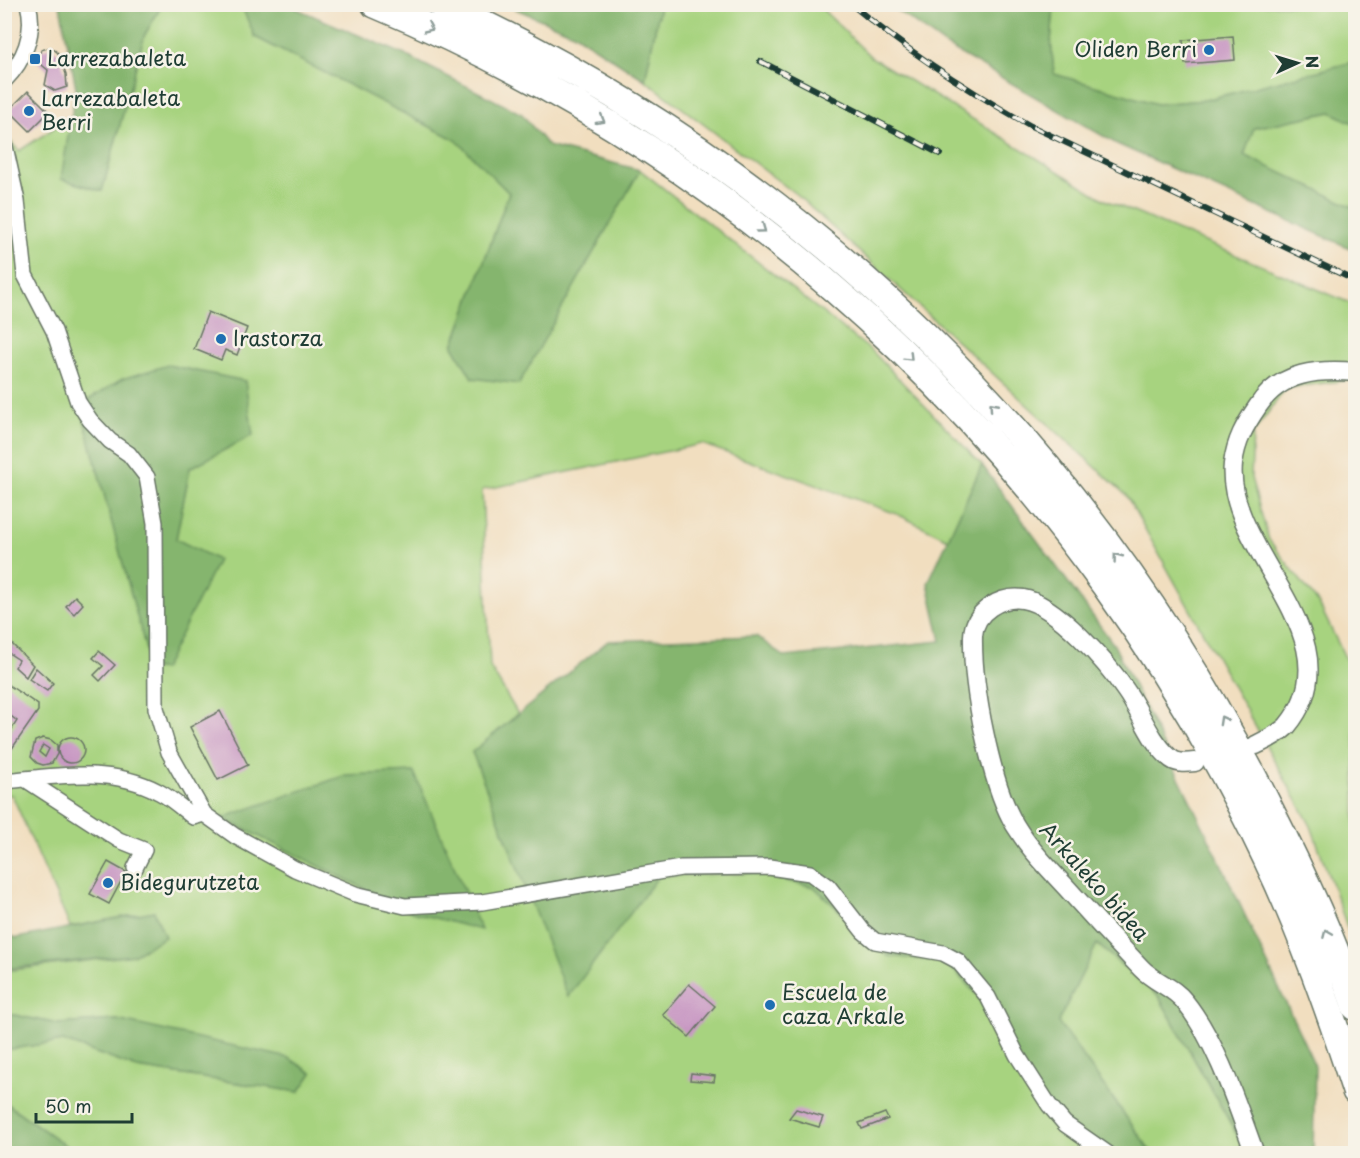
<svg xmlns="http://www.w3.org/2000/svg" width="1360" height="1158" font-family="'Playpen Sans',sans-serif">
<style>
.green{fill:#a7d37f;stroke:#63885a;stroke-width:1.5;fill-rule:evenodd}
.forest{fill:#85b56e;stroke:#527951;stroke-width:1.5}
.building{fill:#c898c3;fill-rule:evenodd}
.lines{fill:none;stroke-linecap:round;stroke-linejoin:round}
.minor-casing{stroke:#687565;stroke-width:18}
.tertiary-casing{stroke:#687565;stroke-width:21}
.motorway-casing{stroke:#687565;stroke-width:30}
.minor{stroke:#fff;stroke-width:15}
.tertiary{stroke:#fff;stroke-width:18}
.motorway{stroke:#fff;stroke-width:27}
.rail-casing{stroke:#1f3d34;stroke-width:6}
.rail{stroke:#f7f3e8;stroke-width:4;stroke-dasharray:11;stroke-linecap:butt}
.oneway{stroke:#8f9e9a}
.poi-dot{fill:#1f6fb2;stroke:#f7f3e8;stroke-width:2}
.labels{text-anchor:middle;stroke-width:5;stroke-linejoin:round;paint-order:stroke}
.poi-label{font-size:21px;fill:#1f3d34;stroke:#f7f3e8;text-anchor:start}
.street-label{font-size:21px;fill:#1f3d34;stroke:#f7f3e8}
</style>
<rect width="100%" height="100%" fill="#f7f3e8"/>
<filter id="ink" filterUnits="userSpaceOnUse"><feTurbulence type="fractalNoise" baseFrequency=".0167" numOctaves="2"/><feDisplacementMap in="SourceGraphic" scale="12" xChannelSelector="R" yChannelSelector="G"/><feConvolveMatrix kernelMatrix="1 2 1 2 8 2 1 2 1" color-interpolation-filters="sRGB"/></filter>
<filter id="wash" filterUnits="userSpaceOnUse"><feTurbulence type="fractalNoise" baseFrequency=".008" numOctaves="4" result="noise"/><feDisplacementMap in="SourceGraphic" scale="24" xChannelSelector="R" yChannelSelector="G"/><feGaussianBlur stdDeviation="1.35" result="paint"/><feColorMatrix in="noise" values="0 0 0 0 0 0 0 0 0 0 0 0 0 0 0 0 0 1.4 0 .05"/><feComposite in="paint" operator="in"/></filter>
<g filter="url(#wash)">
<rect width="100%" height="100%" fill="#f1debf"/>
<!-- green -->
<path class="green" d="M162 5H243L255 37 460 142 509 193 453 346 519 383 640 170 873 352 982 465 948 539 897 514 702 444 482 490 490 667 518 714 472 753 659 876 788 872 942 958 958 969 1106 1153 71 1154 69 1148 5 1102V1050L63 1041 137 1068 299 1092 312 1073 117 1020 58 1024 5 1013V971L133 955 154 911 70 927 12 795 5 796 4 134 19 151 71 117 62 179 102 191 144 36ZM168 365 190 468 176 539Z
M660 5H818L871 57 1105 200 1355 305V379L1286 388 1253 433 1251 478 1269 540 1319 604 1355 678V949L1311 826 1126 495 797 195 645 80Z
M1054 5H1355L1353 62 1355 64 1353 62 1205 100 1156 104 1054 74 1051 42Z
M1331 112 1355 124V208L1244 156 1253 128Z
M1097 944 1159 997 1243 1145 1270 1153H1152L1058 1022Z"/>
<!-- forest -->
<path class="forest" d="M60 5H162L144 36 102 191 61 179 76 88Z
M241 5H288L405 55 522 114 548 146 640 170 519 384 472 378 453 346 509 193 456 140 255 37Z
M506 5H660L645 80 573 33Z
M890 5H1054L1051 42 1054 74 1157 104 1205 100 1353 62 1356 64 1355 124 1331 112 1254 128 1244 155 1355 208V243L1352 249 1117 144 945 45Z
M168 365 245 381 253 435 190 468 176 539 218 560 163 670 151 668 80 405 122 379Z
M982 465 1114 645 1216 853 1315 1066 1313 1153H1270L1243 1145 1159 997 1097 944 1058 1022 1152 1153H1106L1060 1122 1027 1089 977 995 946 962 888 956 814 887 742 871 660 874 568 997 472 752 608 641 756 636 785 657 941 641 928 583Z
M414 772 481 930 412 912 222 818 346 775Z
M154 911 165 937 133 955 5 969V934L17 938Z
M4 1013 58 1024 117 1020 289 1058 312 1073 299 1092 137 1068 63 1041 5 1050Z
M4 1102 69 1148 71 1153H5Z"/>
<g id="blocks">
<!-- building -->
<path class="building" d="M1233 36 1235 60 1185 64 1183 40Z
M4 44 17 57 4 70Z
M51 47 58 53 66 74 67 87 55 91 45 85 48 70 38 62 41 50Z
M28 91 49 112 30 131 9 110Z
M208 312 247 328 237 355 225 350 221 360 194 349Z
M75 596 83 604 74 614 66 606Z
M7 639 33 665 26 677 15 667 19 660 4 650V641Z
M99 651 115 665 100 681 94 675 103 666 93 658Z
M36 668 53 683 47 691 29 679Z
M4 682 38 705V711L4 760V735L7 737 17 721 7 713 4 716Z
M220 711 248 765 218 780 190 727Z
M58 750a13 13 0 1 1 26 0a13 13 0 1 1-26 0Z
M43 738 51 740 57 745V754L52 763 43 765 37 763 31 757 35 741ZM43 745 49 749 45 757 39 752Z
M108 862 126 872 109 904 90 894Z
M689 984 715 1006 689 1037 663 1015Z
M691 1073 715 1076 714 1082 690 1080Z
M796 1109 823 1117 819 1127 789 1118Z
M885 1113 888 1119 862 1129 859 1123Z"/>
</g>
</g>
<g filter="url(#ink)">
<use href="#blocks" fill-opacity="0" stroke="#687565" stroke-width="1.5"/>
<g class="lines">
<!-- minor casing -->
<g class="minor-casing">
<path id="minor" d="M4 81C24 61 36 33 28 4
M4 142 17 201 25 275 54 331 78 402 90 420 110 441 129 454 147 477 155 523 156 708 169 752 204 814 235 836 295 869 355 894 405 906 482 902 681 868 769 867 810 873 828 886 863 931 875 941 943 953 958 961 988 997 1017 1055 1049 1105 1065 1124 1108 1154
M25 779 119 840 144 850 135 868
M4 781C57 776 110 766 159 792 171 798 182 808 193 817L204 814"/>
</g>
<!-- tertiary casing -->
<g class="tertiary-casing">
<path id="tertiary" d="M1256 745C1266 740 1279 734 1287 726 1360 638 1224 552 1233 464 1236 440 1245 425 1258 406 1281 371 1318 369 1356 372
M1195 762C1185 763 1176 764 1169 757 1149 739 1141 712 1126 691 1108 664 1056 604 1023 599 1001 596 974 611 973 636 972 685 990 783 1015 825 1029 848 1047 867 1065 886 1090 914 1115 941 1141 968 1154 982 1174 987 1185 1002 1217 1042 1237 1105 1255 1154"/>
</g>
<!-- motorway casing -->
<g class="motorway-casing">
<path id="motorway" d="M375 4C767 168 1084 474 1266 857 1302 932 1330 1012 1356 1091
M441 4C803 170 1092 452 1269 808 1302 873 1333 939 1356 1007"/>
</g>
<!-- minor -->
<use href="#minor" class="minor"/>
<!-- tertiary -->
<use href="#tertiary" class="tertiary"/>
<!-- motorway -->
<use href="#motorway" class="motorway"/>
<!-- rail casing -->
<g class="rail-casing">
<path id="rail" d="M851 4C907 51 967 90 1031 126L1356 281
M760 61 940 154"/>
</g>
<!-- rail -->
<use href="#rail" class="rail"/>
</g>
<!-- one-way arrows -->
<defs><path id="oneway-chevron" d="M-2-3.5L2.5 0L-2 3.5" fill="none" stroke-width="1.6" stroke-linecap="round" stroke-linejoin="round" transform="scale(1.5)"/></defs>
<g class="oneway">
<use href="#oneway-chevron" transform="translate(429 28) rotate(25)"/>
<use href="#oneway-chevron" transform="translate(601 120) rotate(31)"/>
<use href="#oneway-chevron" transform="translate(762 229) rotate(36)"/>
<use href="#oneway-chevron" transform="translate(909 357) rotate(45)"/>
<use href="#oneway-chevron" transform="translate(993 406) rotate(-132)"/>
<use href="#oneway-chevron" transform="translate(1117 557) rotate(-127)"/>
<use href="#oneway-chevron" transform="translate(1223 720) rotate(-119)"/>
<use href="#oneway-chevron" transform="translate(1327 933) rotate(-113)"/>
</g>
</g>
<!-- markers -->
<g class="poi-dot">
<circle cx="1209" cy="50" r="6"/>
<rect x="29" y="53" width="12" height="12" rx="3"/>
<circle cx="29" cy="111" r="6"/>
<circle cx="221" cy="339" r="6"/>
<circle cx="108" cy="883" r="6"/>
<circle cx="770" cy="1005" r="6"/>
</g>
<g class="labels">
<!-- poi labels -->
<g class="poi-label">
<text x="1197" y="57" text-anchor="end">Oliden Berri</text>
<text x="47" y="66">Larrezabaleta</text>
<text x="41" y="106">Larrezabaleta<tspan x="41" dy="24">Berri</tspan></text>
<text x="233" y="346">Irastorza</text>
<text x="120" y="890">Bidegurutzeta</text>
<text x="782" y="1000">Escuela de<tspan x="782" dy="24">caza Arkale</tspan></text>
</g>
<!-- street labels -->
<g class="street-label">
<text transform="translate(1094 882) rotate(48)" y="7">Arkaleko bidea</text>
</g>
</g>
<!-- margin -->
<rect width="1360" height="1158" fill="none" stroke="#f7f3e8" stroke-width="24"/>
<!-- north arrow -->
<g transform="translate(1297 63) rotate(86)" stroke="#f7f3e8" stroke-width="4.5" paint-order="stroke">
<path d="M0-4.5L10 22L0 15L-10 22Z" fill="#1f3d34"/>
<text y="-9" font-size="16" font-weight="bold" text-anchor="middle" fill="#1f3d34">N</text>
</g>
<!-- scale -->
<path d="M36 1113v9h96v-9" fill="none" stroke="#1f3d34" stroke-width="3"/>
<text x="45" y="1113" font-size="18" fill="#1f3d34" stroke="#f7f3e8" stroke-width="4.5" paint-order="stroke">50 m</text>
</svg>
